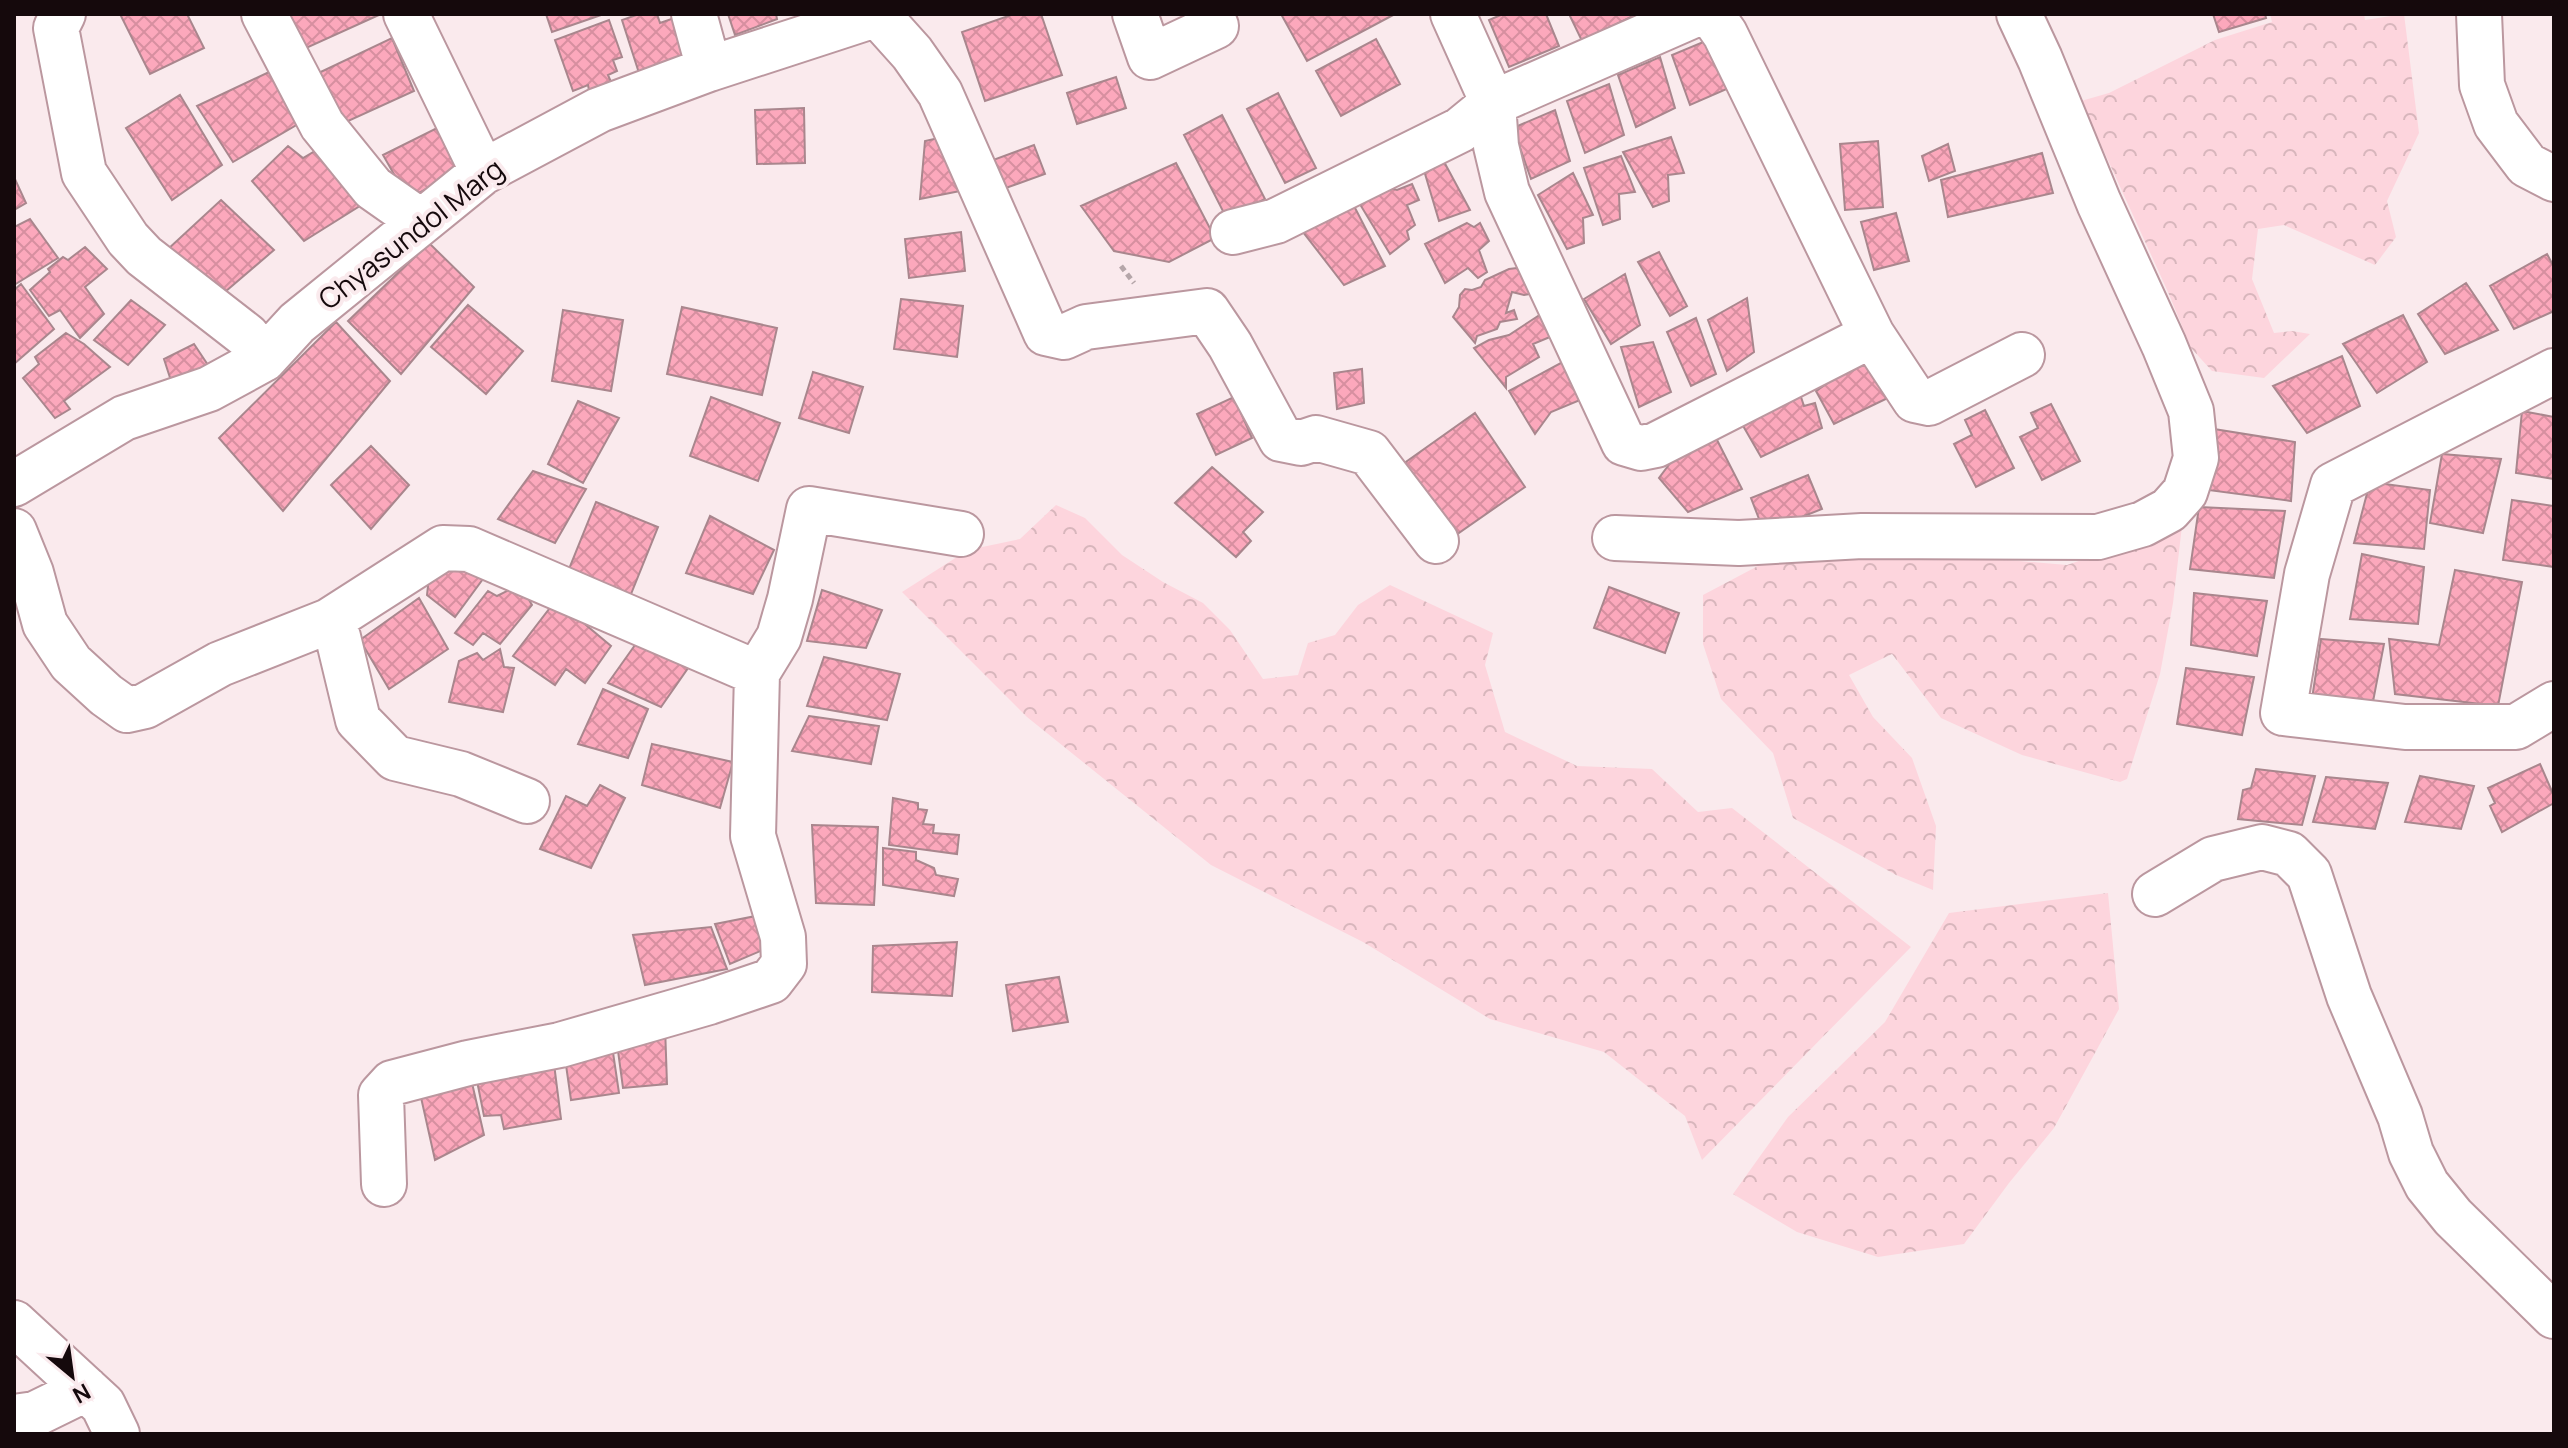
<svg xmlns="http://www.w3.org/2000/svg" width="2568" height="1448" font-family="Manrope,sans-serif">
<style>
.forest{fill:url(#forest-crowns)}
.building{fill:url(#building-cross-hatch);stroke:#a9868d;stroke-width:2}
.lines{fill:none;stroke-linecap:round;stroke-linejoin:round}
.minor-casing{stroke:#bb979f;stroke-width:48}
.path{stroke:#b5a6a9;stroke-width:5;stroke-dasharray:6 4;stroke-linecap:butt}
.minor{stroke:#fff;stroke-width:44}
.labels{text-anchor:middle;stroke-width:8;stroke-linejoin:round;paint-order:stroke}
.street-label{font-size:28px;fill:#15090c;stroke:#faeaed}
</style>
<defs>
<pattern id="forest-crowns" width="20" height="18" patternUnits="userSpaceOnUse" patternTransform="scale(2)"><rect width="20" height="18" fill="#fdd5dd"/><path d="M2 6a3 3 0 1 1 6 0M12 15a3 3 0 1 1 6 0" fill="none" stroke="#d8b6bc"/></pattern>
<pattern id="building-cross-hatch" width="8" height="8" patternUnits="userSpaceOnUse" patternTransform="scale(2)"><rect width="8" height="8" fill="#fca8bc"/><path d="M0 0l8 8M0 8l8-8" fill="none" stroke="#d78fa0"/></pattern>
</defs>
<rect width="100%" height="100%" fill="#faeaed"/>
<!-- forest -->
<path class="forest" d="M2270 14H2364L2365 20 2404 14 2419 133 2387 201 2396 237 2375 265 2284 225 2258 229 2252 279 2274 333 2292 331 2310 334 2264 378 2212 371 2191 348 2168 292 2081 101 2109 93 2215 40 2272 22Z
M1056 505 1085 518 1122 555 1163 582 1203 603 1230 630 1263 679 1298 675 1308 643 1335 635 1358 605 1390 585 1493 633 1485 665 1505 732 1577 766 1652 769 1698 812 1732 808 1911 947 1702 1160 1685 1116 1604 1052 1490 1019 1363 942 1211 865 1027 717 902 592 968 550 1020 539Z
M2182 526 2173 603 2160 674 2127 779 2120 782 2022 755 1941 718 1892 654 1849 675 1873 717 1912 758 1936 826 1933 890 1896 875 1793 818 1773 753 1721 699 1703 644V595L1773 558 1934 554 2067 565Z
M2108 893 2119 1009 2054 1128 2009 1183 1964 1244 1878 1257 1797 1232 1733 1194 1788 1117 1885 1022 1949 913Z"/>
<!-- building -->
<path class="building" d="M120 14H187L204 48 150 74Z
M289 14H381L304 49Z
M546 14H604L552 32Z
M639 14H657L660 23 683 15 696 54 639 73 622 20Z
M728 14H776L777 19 735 35Z
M1014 14H1041L1062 75 985 101 962 32Z
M1281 14H1395L1307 61Z
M1503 14H1546L1559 46 1509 67 1489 20Z
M1569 14H1632L1633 16 1582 41Z
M2213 14H2265L2266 18 2219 32Z
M609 20 622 57 613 60 617 71 608 75 611 82 589 90 588 85 573 91 555 40Z
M1715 37 1729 88 1690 105 1672 55Z
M392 38 414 91 335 127 308 78Z
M1376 39 1400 84 1341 116 1316 71Z
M1660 57 1675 108 1636 127 1618 75Z
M269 72 300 123 233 162 197 106Z
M1116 77 1126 108 1077 124 1067 93Z
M1609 84 1624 135 1585 153 1567 101Z
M1278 93 1316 168 1285 183 1247 109Z
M180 95 222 165 172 200 126 128Z
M804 108 805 163 757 164 755 110Z
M1555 110 1570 161 1531 179 1513 128Z
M1222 115 1265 199 1227 219 1184 135Z
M455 119 474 162 408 199 383 155Z
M948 136 975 188 920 199 925 141Z
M1671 137 1684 173 1668 175 1669 201 1653 207 1623 152Z
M1878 141 1883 207 1845 210 1840 144Z
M1948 144 1955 171 1929 181 1922 156Z
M1034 145 1045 174 1003 189 993 160Z
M288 146 303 158 320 148 363 204 304 241 252 181Z
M2042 153 2053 193 1948 217 1941 180Z
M1621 156 1635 192 1619 194 1620 219 1603 225 1584 168Z
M1442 158 1470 210 1439 221 1423 167Z
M1176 163 1215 238 1169 262 1114 251 1081 206Z
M1573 173 1593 215 1583 218 1584 243 1567 249 1538 195Z
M14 177 26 203 14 210Z
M1412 184 1419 200 1407 205 1415 225 1407 231 1409 239 1390 254 1358 201 1386 187 1397 190Z
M221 200 274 250 218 298 167 250Z
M1354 206 1385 266 1344 285 1303 232Z
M1896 213 1909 261 1874 270 1861 222Z
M30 219 58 258 14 285V227Z
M1467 223 1474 227 1480 223 1489 241 1479 250 1487 272 1478 278 1468 268 1445 283 1425 244Z
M961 232 965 271 909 278 905 239Z
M429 243 474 287 401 374 348 321Z
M85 247 107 269 85 287 104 314 80 338 60 310 49 316 30 290 50 272 48 269 63 257 68 260Z
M1659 252 1687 306 1670 316 1638 262Z
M2547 254 2554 267V311L2514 329 2490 286Z
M1525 267 1536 293 1524 295 1512 292 1506 313 1514 310 1517 319 1500 322 1497 329 1477 336 1475 343 1453 317 1459 307 1460 295 1465 289 1472 290 1481 287 1485 280 1509 269Z
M1625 274 1640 325 1611 344 1584 299Z
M2466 283 2498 330 2445 354 2418 314Z
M21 284 54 329 14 364V290Z
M1747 298 1754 352 1727 371 1708 320Z
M901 299 963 306 957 357 894 349Z
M131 300 165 325 128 365 94 340Z
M468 305 523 351 486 394 431 347Z
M682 307 777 328 762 395 667 374Z
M563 310 623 320 611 391 552 381Z
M1541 314 1557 334 1533 344 1539 357 1506 377V388L1474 348 1489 340 1509 335Z
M2403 315 2427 362 2377 393 2343 344Z
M1696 318 1716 374 1691 386 1667 332Z
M336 322 390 381 283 511 219 438Z
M66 333 84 344 110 367 64 401 70 409 55 418 23 378 39 364 35 357Z
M1653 342 1671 392 1639 407 1621 347Z
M194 344 210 368 172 384 164 359Z
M1871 354 1896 394 1834 424 1816 391Z
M2342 356 2360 406 2307 433 2273 386Z
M1572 357 1585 398 1551 412 1535 434 1509 391Z
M1362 369 1364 403 1337 409 1334 373Z
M813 372 863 387 849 433 799 418Z
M1798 388 1804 406 1815 403 1822 428 1761 457 1742 424Z
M711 397 780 423 758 481 690 456Z
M1234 397 1252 438 1216 455 1197 414Z
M578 401 619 418 583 483 548 464Z
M2051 404 2080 461 2042 480 2020 437 2038 428 2031 413Z
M1985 410 2014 468 1976 487 1954 444 1972 435 1965 420Z
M2522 411 2554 417V479L2516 473Z
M1475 413 1525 487 1453 537 1403 464Z
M2214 429 2295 442 2291 501 2208 490Z
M1716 438 1742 489 1688 512 1659 478 1671 462Z
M371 446 409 485 371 529 331 485Z
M2442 454 2501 459 2483 533 2430 523Z
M1212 467 1263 512 1243 532 1251 541 1236 557 1175 503Z
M533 471 586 489 555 543 498 519Z
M1808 475 1822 509 1764 532 1751 498Z
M2370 482 2430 490 2424 549 2354 543Z
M2512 500 2554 506V567L2503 560Z
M596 502 658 527 629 599 567 574Z
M2199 507 2285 511 2274 578 2190 569Z
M710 516 774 550 753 594 686 573Z
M2362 554 2424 567 2418 624 2350 619Z
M419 568H491L455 617 427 595 428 586Z
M2455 570 2522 582 2498 706 2395 694 2389 639 2439 645Z
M1609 587 1679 613 1665 653 1594 628Z
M511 589 526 595 532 605 500 644 483 633 473 645 455 633 488 591 497 596Z
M822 590 882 610 866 648 807 641Z
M2194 593 2267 601 2257 656 2191 645Z
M419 598 448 649 389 689 360 640Z
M556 600 611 646 585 683 566 669 555 685 513 656Z
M645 631 695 658 661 707 608 683Z
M2321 639 2384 644 2372 707 2312 699Z
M500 649 504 667 514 668 503 712 449 702 459 661 477 653 483 660Z
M824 657 900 674 887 720 807 706Z
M2186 668 2254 677 2242 735 2177 724Z
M603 689 648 709 628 758 578 744Z
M809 716 879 726 871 764 792 751Z
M652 744 733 762 720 808 642 785Z
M2540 764 2554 796V803L2502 832 2490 806 2495 803 2488 788Z
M2256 769 2315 776 2302 825 2238 819 2243 790 2251 788Z
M2420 776 2474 786 2461 829 2405 822Z
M2326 777 2388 783 2375 829 2313 822Z
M600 785 625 798 591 868 540 849 566 796 587 806Z
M893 798 918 803V809L927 810 923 824 934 825 933 833 959 835 957 854 889 845Z
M812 825 878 827 874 905 816 903Z
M883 848 916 852V860L934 868 936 875 958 879 954 896 883 885Z
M766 914 777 944 730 964 715 924Z
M711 927 727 969 645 985 633 935Z
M957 942 952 996 872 992 873 946Z
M1059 977 1068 1022 1013 1031 1006 985Z
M665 1026 667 1084 623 1088 616 1036Z
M611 1039 619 1093 571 1100 564 1051Z
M553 1056 561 1119 504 1129 501 1115 484 1116 476 1076Z
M469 1070 484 1135 435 1160 418 1084Z"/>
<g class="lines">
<!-- minor casing -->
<g class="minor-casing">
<path id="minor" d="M63 14 56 28 84 173 128 239 144 256 247 336 264 359
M264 14 322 125 373 188 420 221
M406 14 483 172
M694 14 709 69
M877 14 912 53 940 93 1046 333 1064 337 1086 327 1207 311 1230 345 1281 439 1301 443 1316 438 1369 453 1436 541
M1135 14 1150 57 1216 26
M1696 14 1493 103 1496 146 1507 192 1624 443 1641 448 1656 445 1872 335
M1699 14 1713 17 1725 34 1872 335 1915 400 1929 403 2022 355
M2479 14 2482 85 2496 124 2527 165 2554 179
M1233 232 1276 221 1460 130 1493 103 1453 14
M2554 371 2333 485 2307 574 2283 713 2405 727H2516L2554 704
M14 484 124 418 209 389 264 359 297 323 483 172 599 110 709 69 878 14
M14 531 31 573 45 624 71 663 106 695 127 710 145 706 220 664 329 621 443 548 469 549 757 673
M1615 538 1739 543 1862 536 2098 537 2143 524 2169 510 2185 492 2196 458 2191 411 2164 345 2099 203 2040 59 2019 14
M329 621 338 637 358 720 395 758 461 774 527 801
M2155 894 2213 859 2262 847 2289 854 2309 874 2349 996 2400 1116 2411 1153 2427 1185 2453 1217 2554 1316
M384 1184 381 1095 392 1083 468 1063 560 1045 709 1002 771 981 784 964 783 937 753 836 757 673 779 637 790 599 809 509 961 534
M14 1323 103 1405 117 1434
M14 1417 35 1414 86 1389"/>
</g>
<!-- path -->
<path class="path" d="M1121 266 1134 283"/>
<!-- minor -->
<use href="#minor" class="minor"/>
</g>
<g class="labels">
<!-- street labels -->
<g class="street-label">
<text transform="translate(411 234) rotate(-38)" y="10">Chyasundol Marg</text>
</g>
</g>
<!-- border -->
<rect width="2568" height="1448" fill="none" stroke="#15090c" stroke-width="32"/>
<!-- north arrow -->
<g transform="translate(72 1376) rotate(151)" stroke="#faeaed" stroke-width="6" paint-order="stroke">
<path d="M0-6L14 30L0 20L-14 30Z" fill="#15090c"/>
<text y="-12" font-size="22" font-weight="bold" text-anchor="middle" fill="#15090c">N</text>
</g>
</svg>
